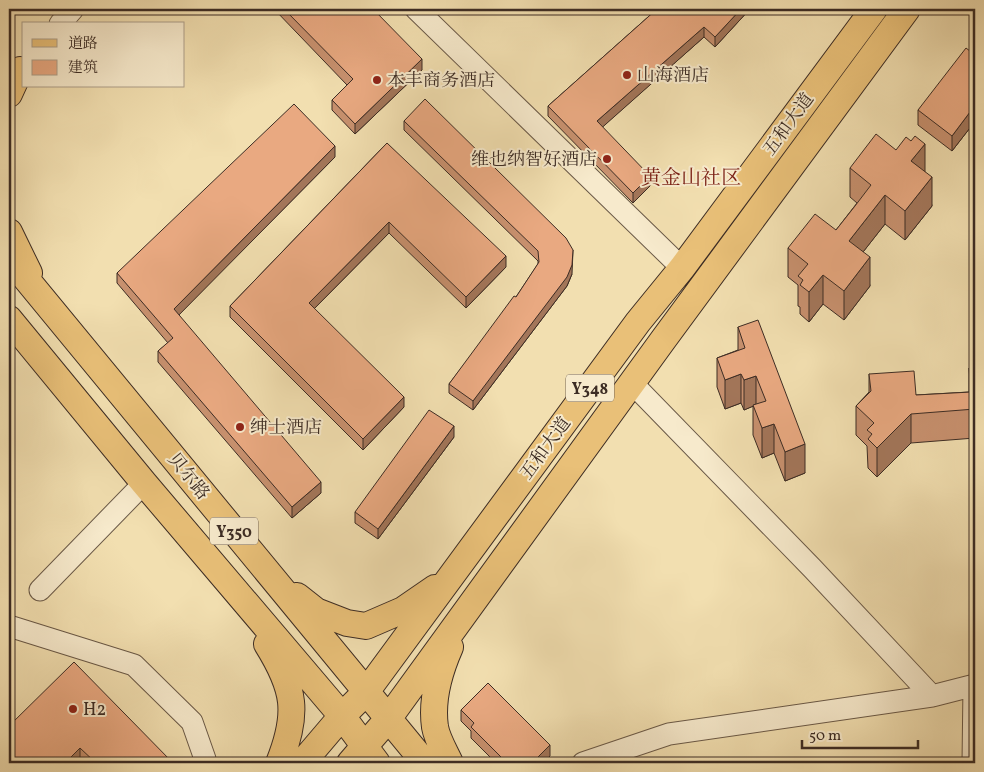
<svg xmlns="http://www.w3.org/2000/svg" width="984" height="772" font-family="Vollkorn,'Noto Serif SC',serif">
<style>
.lines{fill:none;stroke-linecap:round;stroke-linejoin:round}
.minor-casing{stroke:#6a5947;stroke-width:23}
.major-casing{stroke:#3c2c24;stroke-width:28}
.minor{stroke:#f7eacc;stroke-width:21}
.major{stroke:#e9c078;stroke-width:26}
.wall{fill:#c8916f;stroke:#3c2c24}
.shaded-wall{fill:#a3765a;stroke:#3c2c24}
.building{fill:#e9a981;stroke:#3c2c24}
.poi-dot{fill:#8f2418;stroke:#f7eacc;stroke-width:2}
.labels{text-anchor:middle;stroke-width:4;stroke-linejoin:round;paint-order:stroke}
.shield{fill:#f7eacc;stroke:#746556;stroke-width:1}
.shield-label{font-size:16px;font-weight:bold;fill:#3c2c24}
.poi-label{font-size:18px;fill:#3c2c24;stroke:#f7eacc;text-anchor:start}
.street-label{font-size:18px;fill:#3c2c24;stroke:#f7eacc}
.quarter-label{font-size:20px;fill:#7a1f14;stroke:#f7eacc}
</style>
<rect width="100%" height="100%" fill="#f2dfb0"/>
<filter id="stains"><feTurbulence type="fractalNoise" baseFrequency=".004" numOctaves="4"/><feColorMatrix values="0 0 0 0 .2 0 0 0 0 .09 0 0 0 0 .02 0 0 0 .5 -.17"/></filter>
<radialGradient id="worn" r=".72"><stop offset=".6" stop-color="#630" stop-opacity="0"/><stop offset="1" stop-color="#630" stop-opacity=".3"/></radialGradient>
<g class="lines">
<!-- minor casing -->
<g class="minor-casing">
<path id="minor" d="M416 9 682 268
M60 24 73 9
M632 383 812 568 932 696
M40 590 144 483
M9 626 134 665 192 722 205 759 204 763
M583 763 669 734 932 696 975 685
M973 763 974 685"/>
</g>
<!-- major casing -->
<g class="major-casing">
<path id="major" d="M9 94 20 70
M9 232 29 273
M9 258 425 763
M9 319 144 483 342 716 377 763
M297 596 316 611 347 623 366 626 403 610 435 588
M267 644C295 689 299 713 279 763
M302 763 342 716 366 692 638 322 682 268 874 9
M350 763 388 719 663 340 907 9
M450 763C445 752 437 739 435 727 431 699 439 672 450 647"/>
</g>
<!-- minor -->
<use href="#minor" class="minor"/>
<!-- major -->
<use href="#major" class="major"/>
</g>
<!-- wall -->
<path class="wall" d="M274 9H373L422 70 355 134 332 110V100L347 85Z
M657 9H750L715 47 704 37 602 127 650 186 633 203 548 116V106Z
M975 55V125L973 124 952 151 918 125V110Z
M404 121 572 274 567 286 473 410 449 393V384L516 297 538 264V261L404 130Z
M387 143 506 267 466 308 389 233 314 309 404 407 363 450 230 317V306Z
M335 157 178 315 321 493 292 518 158 362V351L168 343 117 283V273Z
M850 168 925 172 932 206 905 240 885 224 863 252 870 286 844 320 823 304 809 322 800 314V307L798 306V285L788 277V248L836 230 857 203 850 197Z
M738 327 805 473 785 481 774 453 762 458 753 435V406L744 410 741 403 725 409 717 387V358L738 350Z
M975 367V438L911 443 877 477 868 468 867 446 856 435V406L869 392V374L916 395 969 392V368Z
M454 437 378 539 355 523V512Z
M461 710 550 756 543 763H496L471 738V731L461 721Z
M9 726 173 763H81Z"/>
<!-- shaded-wall -->
<path class="shaded-wall" d="M741 9H750L715 47V37Z
M704 27V37L597 132V121Z
M422 59V70L355 134V124Z
M973 108V124L952 151V136Z
M925 144V173L911 161Z
M335 146V157L174 320V309Z
M650 176V186L633 203V193Z
M932 177V206L905 240V211Z
M885 195V224L849 270V241Z
M389 222V233L309 314V303Z
M573 250 572 274 567 286 473 410V401Z
M506 256V267L466 308V297Z
M870 257V286L844 320V291Z
M823 275V304L809 322V292Z
M741 374V403L725 409V380Z
M756 376V405L744 410V380Z
M404 397V407L363 450V439Z
M911 414V443L877 477V448Z
M774 424V453L762 458V428Z
M454 426V437L378 539V529Z
M805 444V473L785 481V452Z
M321 482V493L292 518V507Z
M550 745V756L543 763H532Z
M80 748V763H65Z"/>
<!-- building -->
<path class="building" d="M284 9H373L422 59 355 124 332 100 353 79Z
M657 9H741L715 37 704 27 597 121 650 176 633 193 548 106Z
M966 48 975 55V110L973 108 952 136 918 110Z
M425 99 566 238 573 250 572 265 567 277 473 401 449 384 514 296 516 297 539 262 538 251 404 121Z
M294 104 335 146 174 309 321 482 292 507 158 351 173 338 117 273Z
M876 134 896 150 906 137 911 141 915 136 925 144 911 161 932 177 905 211 885 195 849 241 870 257 844 291 823 275 809 292 800 285 803 280 798 276 808 264 788 248 815 214 836 230 855 206 871 185 850 168Z
M387 143 506 256 466 297 389 222 309 303 404 397 363 439 230 306Z
M758 320 805 444 785 452 774 424 762 428 753 405 766 401 756 376 744 380 741 374 725 380 717 358 745 348 738 327Z
M975 367V409L911 414 877 448 868 439 872 434 867 430 874 423 856 406 871 391 869 374 914 371 916 395 971 392 969 368Z
M429 410 454 426 378 529 355 512Z
M74 662 173 763H96L80 748 65 763H9V726Z
M488 683 550 745 532 763H507L471 727 474 723 461 710Z"/>
<!-- markers -->
<g class="poi-dot">
<circle cx="627" cy="75" r="5"/>
<circle cx="377" cy="80" r="5"/>
<circle cx="607" cy="159" r="5"/>
<circle cx="240" cy="427" r="5"/>
<circle cx="73" cy="709" r="5"/>
</g>
<g class="labels">
<!-- shield labels -->
<g class="shield">
<rect x="566" y="374.5" width="48" height="27" rx="4"/>
<rect x="210" y="517.5" width="48" height="27" rx="4"/>
</g>
<g class="shield-label">
<text x="590" y="394">Y348</text>
<text x="234" y="537">Y350</text>
</g>
<!-- poi labels -->
<g class="poi-label">
<text x="637" y="81">山海酒店</text>
<text x="387" y="86">本丰商务酒店</text>
<text x="597" y="165" text-anchor="end">维也纳智好酒店</text>
<text x="250" y="433">绅士酒店</text>
<text x="83" y="715">H2</text>
</g>
<!-- street labels -->
<g class="street-label">
<text transform="translate(788 124) rotate(-54)" y="6">五和大道</text>
<text transform="translate(545 448) rotate(-54)" y="6">五和大道</text>
<text transform="translate(189 476) rotate(51)" y="6">贝尔路</text>
</g>
<!-- quarter labels -->
<g class="quarter-label">
<text x="691" y="184">黄金山社区</text>
</g>
</g>
<!-- margin -->
<rect width="984" height="772" fill="none" stroke="#f2dfb0" stroke-width="30"/>
<rect x="10" y="10" width="964" height="752" fill="none" stroke="#3c2c24" stroke-width="2.5"/>
<rect x="15" y="15" width="954" height="742" fill="none" stroke="#3c2c24"/>
<!-- legend -->
<rect x="22" y="22" width="162" height="65" fill="#f7eacc" stroke="#ac9e89"/>
<rect x="32" y="39" width="25" height="8" fill="#e9c078" stroke="#ac9e89"/>
<text x="68" y="48" font-size="15" fill="#3c2c24">道路</text>
<rect x="32" y="60" width="25" height="15" fill="#e9a981" stroke="#ac9e89"/>
<text x="68" y="72" font-size="15" fill="#3c2c24">建筑</text>
<!-- scale -->
<path d="M802 740v8h116v-8" fill="none" stroke="#3c2c24" stroke-width="2.5"/>
<text x="809" y="740" font-size="15" fill="#3c2c24" stroke="#f7eacc" stroke-width="4" paint-order="stroke">50 m</text>
<rect width="100%" height="100%" filter="url(#stains)"/>
<rect width="100%" height="100%" fill="url(#worn)"/>
</svg>
